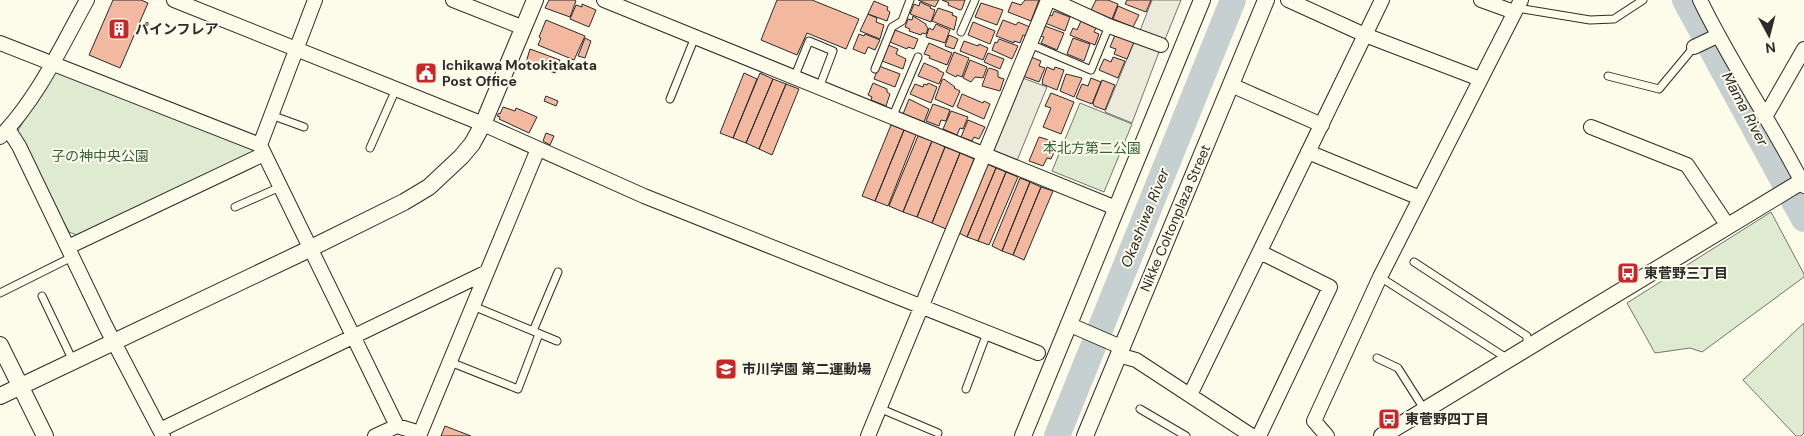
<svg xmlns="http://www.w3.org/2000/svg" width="1804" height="436" font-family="'DM Sans','Noto Sans JP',sans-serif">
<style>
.green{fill:#deebd1;stroke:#74746e}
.parking{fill:#eceadb;stroke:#74746e}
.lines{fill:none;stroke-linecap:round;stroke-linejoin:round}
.river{stroke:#c7d0d0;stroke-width:26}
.building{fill:#f2b8a0;stroke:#2b2b2b}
.service-casing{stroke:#2b2b2b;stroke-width:9}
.minor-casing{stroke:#2b2b2b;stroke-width:16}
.tertiary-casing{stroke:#2b2b2b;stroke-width:18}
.service{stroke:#fdfbea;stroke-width:7}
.minor{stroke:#fdfbea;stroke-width:14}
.tertiary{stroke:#fdfbea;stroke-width:16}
.labels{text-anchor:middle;stroke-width:4;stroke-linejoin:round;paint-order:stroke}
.poi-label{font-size:14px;font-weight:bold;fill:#2b2b2b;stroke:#fdfbea;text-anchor:start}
.park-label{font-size:14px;fill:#34623c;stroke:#fdfbea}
.street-label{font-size:14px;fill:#2b2b2b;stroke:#fdfbea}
.water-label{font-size:15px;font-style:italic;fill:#2b2b2b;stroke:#fdfbea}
</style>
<rect width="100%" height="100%" fill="#fdfbea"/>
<!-- green -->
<path class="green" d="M55 71 253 150 255 155 77 235 69 232 17 132Z
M1080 103 1132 124 1104 192 1052 171Z
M1771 212 1804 274V277L1702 352 1690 348 1655 353 1627 303Z
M1804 323V433L1801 436H1796L1743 380Z"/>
<!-- parking -->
<path class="parking" d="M1152 0H1181L1164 42 1139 33Z
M1134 42 1159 52 1132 123 1105 112Z
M1020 77 1047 87 1016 163 990 152Z"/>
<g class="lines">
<!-- river -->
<path class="river" d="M1685 0 1804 219
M1057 436 1233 0"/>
</g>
<!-- building -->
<path class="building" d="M113 0H141L148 3 120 68 89 55Z
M549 0H574L576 1 570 17 545 8Z
M777 0H812L859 19 846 49 807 33 797 55 761 40Z
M918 0H939L935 7Z
M942 0H965L962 9 960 10 948 5 949 3Z
M1025 0H1039L1031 21 1008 12 1012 2 1021 5Z
M1096 0H1108L1118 4 1112 19 1091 10Z
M1127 0H1151L1146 12 1125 4Z
M874 1 888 7 887 10 890 12 887 21 868 14Z
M920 2 931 7 930 8 935 10 931 22 910 14 914 4 919 6Z
M981 3 1003 10 997 25 975 17Z
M582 4 596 10 589 27 570 19 576 5 582 7Z
M1118 6 1139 15 1133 27 1113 19Z
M938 8 953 13 952 15 957 17 954 30 932 21Z
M1054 11 1070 17 1065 31 1045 23 1048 14 1052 16Z
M868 14 877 18 876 22 884 25 880 39 860 31Z
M913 16 926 24V26L928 28 926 34 922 33 921 35 909 31 910 29 905 27 908 19 912 20Z
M546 20 585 36 574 60 538 45 541 38 539 37Z
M1003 20 1016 25 1018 22 1030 27 1027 36 1023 35 1020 43 1014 41V43L996 36Z
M1081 21 1096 28 1094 32 1099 34 1095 45 1070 35 1073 28 1077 30Z
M973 22 995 31 990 44 968 35Z
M936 24 950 30 945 43 926 37 929 28 933 30Z
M1045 26 1064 33 1057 50 1041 43 1044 37 1041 36Z
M895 30 918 39 914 49 908 47 907 49 890 42Z
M859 34 864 36 865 34 880 40 875 50 868 47 865 54 853 49Z
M949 35 958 39 954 49 945 46Z
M1115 35 1134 42 1127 59 1114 54 1116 49 1110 47Z
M585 38 591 41 585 58 578 56Z
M1073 38 1090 44 1084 61 1067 54Z
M999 39 1018 46 1012 59 992 50 995 42 997 43Z
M964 41 978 46 979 44 988 48 983 60 960 51Z
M929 43 952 53 947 65 929 58 930 56 924 54Z
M888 45 898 49 896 54 906 59 903 69 882 61Z
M530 49 560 60 555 73 527 62V59Z
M954 52 969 58 962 77 957 75 956 77 946 72Z
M988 53 1004 59 1000 69 984 62Z
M1031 57 1041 61 1039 66 1045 68 1039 82 1023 76Z
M1113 57 1125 61 1118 78 1099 70 1104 59 1111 62Z
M970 60 987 67 983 78 975 77 971 82 963 78Z
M924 63 938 69V70L944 73 939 84 918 76Z
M879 66 900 74 895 87 874 79Z
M1047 67 1054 70 1055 67 1064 70 1057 90 1042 84 1043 82 1042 81Z
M990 68 998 71V77L1004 79 1000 91 982 86 988 69Z
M744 73 757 79 733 138 720 133Z
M760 73 773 79 746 143 733 138Z
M1066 74 1082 78 1074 97 1060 91Z
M1091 78 1101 82 1092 104 1076 98 1082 84 1088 86Z
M773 79 786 84 759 149 746 143Z
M944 79 955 87 954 88 960 91 953 107 935 99 942 80Z
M1102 80 1115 85 1105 110 1094 106 1093 103Z
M873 83 887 89V92L890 94 886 106 871 100 872 97 868 95Z
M928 83 937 87 931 103 910 94 915 84 923 87 924 84 927 85Z
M786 84 799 89 772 155 759 149Z
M1051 93 1074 102 1061 134 1043 127 1051 108 1045 106Z
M962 94 983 103 984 101 990 104 984 119 957 107Z
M546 96 558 101 556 106 544 101Z
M909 99 929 109 924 122 903 114Z
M933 104 950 110 946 121 941 120 939 126 926 121Z
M503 107 515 111 516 108 537 117 529 133 499 119 500 117 497 116 499 113 500 114Z
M951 111 968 117 963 129 960 128 957 135 943 129Z
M968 120 985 127 979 139 974 137 972 141 961 137Z
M891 125 904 130 875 201 862 196Z
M904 130 916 135 888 206 875 201Z
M546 133 554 136 550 145 543 141Z
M918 136 932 141 903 212 889 206Z
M1039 137 1056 142 1055 144 1057 145 1051 159 1047 158 1043 166 1029 161Z
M932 141 945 147 917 217 903 212Z
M945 147 960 153 932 223 917 217Z
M960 153 974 159 946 229 932 223Z
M985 163 996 168 967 237 957 232Z
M996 168 1006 172 978 241 967 237Z
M1006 172 1018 177 989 245 978 241Z
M1020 178 1030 182 1002 251 992 246Z
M1030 182 1041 187 1013 255 1002 251Z
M1041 187 1053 191 1024 260 1013 255Z
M445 426 471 436H441Z"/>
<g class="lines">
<!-- service casing -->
<g class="service-casing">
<path id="service" d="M1517 8 1590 20 1614 19 1643 0
M961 32 975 0
M1030 44 1091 70 1109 26
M875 69 892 27 902 21 910 0
M1608 76 1659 89 1694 47
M794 78 809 41 833 51 819 88
M670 99 695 37
M271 115 304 127
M892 118 918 57
M370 148 396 89
M235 207 280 187
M1414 262 1527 336V347
M1380 277 1508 359
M0 293 72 257
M42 296 73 361
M473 306 557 341
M533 331 558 272
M1377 358 1398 368 1424 409
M450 362 518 389 539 334
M966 389 987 333
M879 408 938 433
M1140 409 1186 436"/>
</g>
<!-- minor casing -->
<g class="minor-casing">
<path id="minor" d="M174 0 483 124 644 196 1038 353
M453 0 524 28
M604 0 1116 208
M1052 0 1109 26 1161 45
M1288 0 1365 35 1480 79
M1481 0 1514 12
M1700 0C1731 64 1772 123 1804 186
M0 43 260 145 397 426
M1694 47 1717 36
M1231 85 1322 125
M1765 117 1804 49
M1591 127 1687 165 1728 226
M8 129 19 146 105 325 163 436
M0 137C38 98 61 47 87 0
M260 145 315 0
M1308 152 1420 198
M68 247 264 154
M1068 324 1121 347
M1118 355 1136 360 1252 436
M1190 395 1382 0
M160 430 485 273
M375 436 397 426 420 433
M419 436 538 149
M868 436 1048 0
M1259 436 1330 287 1260 252
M1327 436 1314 421 1380 277 1521 0"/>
</g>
<!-- tertiary casing -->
<g class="tertiary-casing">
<path id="tertiary" d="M0 345 45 436
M0 396 301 253 404 202 429 187 461 157 472 144 483 124 535 0
M1023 436 1202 0
M1085 436 1266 0
M1382 436 1804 180"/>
</g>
<!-- service -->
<use href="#service" class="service"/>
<!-- minor -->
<use href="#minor" class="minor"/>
<!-- tertiary -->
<use href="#tertiary" class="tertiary"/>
</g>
<!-- icons -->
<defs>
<g id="building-square" transform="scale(1.125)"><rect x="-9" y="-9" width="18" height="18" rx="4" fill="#c62828" stroke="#fdfbea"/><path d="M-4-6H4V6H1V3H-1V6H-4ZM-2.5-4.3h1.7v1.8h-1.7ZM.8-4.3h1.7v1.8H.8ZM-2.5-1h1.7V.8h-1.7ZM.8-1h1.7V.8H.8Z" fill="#fff"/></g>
<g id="civic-square" transform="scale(1.125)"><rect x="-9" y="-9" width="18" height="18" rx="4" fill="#c62828" stroke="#fdfbea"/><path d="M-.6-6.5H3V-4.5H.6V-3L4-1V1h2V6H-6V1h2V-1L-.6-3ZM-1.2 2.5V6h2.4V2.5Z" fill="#fff"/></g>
<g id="bus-square" transform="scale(1.125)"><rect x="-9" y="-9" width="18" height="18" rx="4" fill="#c62828" stroke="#fdfbea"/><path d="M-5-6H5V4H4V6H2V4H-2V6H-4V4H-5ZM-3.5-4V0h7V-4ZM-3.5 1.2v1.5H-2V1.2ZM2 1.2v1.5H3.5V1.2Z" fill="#fff"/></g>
<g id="school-square" transform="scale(1.125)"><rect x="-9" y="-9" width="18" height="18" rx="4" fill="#c62828" stroke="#fdfbea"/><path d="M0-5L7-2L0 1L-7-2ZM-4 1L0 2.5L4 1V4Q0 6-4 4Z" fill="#fff"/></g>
</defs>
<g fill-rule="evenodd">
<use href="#building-square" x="119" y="29"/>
<use href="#civic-square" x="426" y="73"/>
<use href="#bus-square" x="1628" y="273"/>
<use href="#school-square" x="726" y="369"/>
<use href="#bus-square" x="1389" y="419"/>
</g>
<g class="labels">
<!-- poi labels -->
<g class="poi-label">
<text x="135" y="34">パインフレア</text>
<text x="442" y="70">Ichikawa Motokitakata<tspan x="442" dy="16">Post Office</tspan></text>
<text x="1644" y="278">東菅野三丁目</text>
<text x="742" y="374">市川学園 第二運動場</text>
<text x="1405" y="424">東菅野四丁目</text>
</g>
<!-- park labels -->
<g class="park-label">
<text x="1092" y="153">本北方第二公園</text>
<text x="100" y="161">子の神中央公園</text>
</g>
<!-- street labels -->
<g class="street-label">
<text transform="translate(1175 218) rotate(-67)" y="5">Nikke Coltonplaza Street</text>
</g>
<!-- water labels -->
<g class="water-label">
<text transform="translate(1745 109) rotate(62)" y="5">Mama River</text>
<text transform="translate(1145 218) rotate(-68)" y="5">Okashiwa River</text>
</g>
</g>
<!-- north arrow -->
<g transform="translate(1769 35) rotate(173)" stroke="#fdfbea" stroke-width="4" paint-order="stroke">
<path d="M0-4L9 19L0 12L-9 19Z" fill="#2b2b2b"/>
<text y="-8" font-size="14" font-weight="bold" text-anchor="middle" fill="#2b2b2b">N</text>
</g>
</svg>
